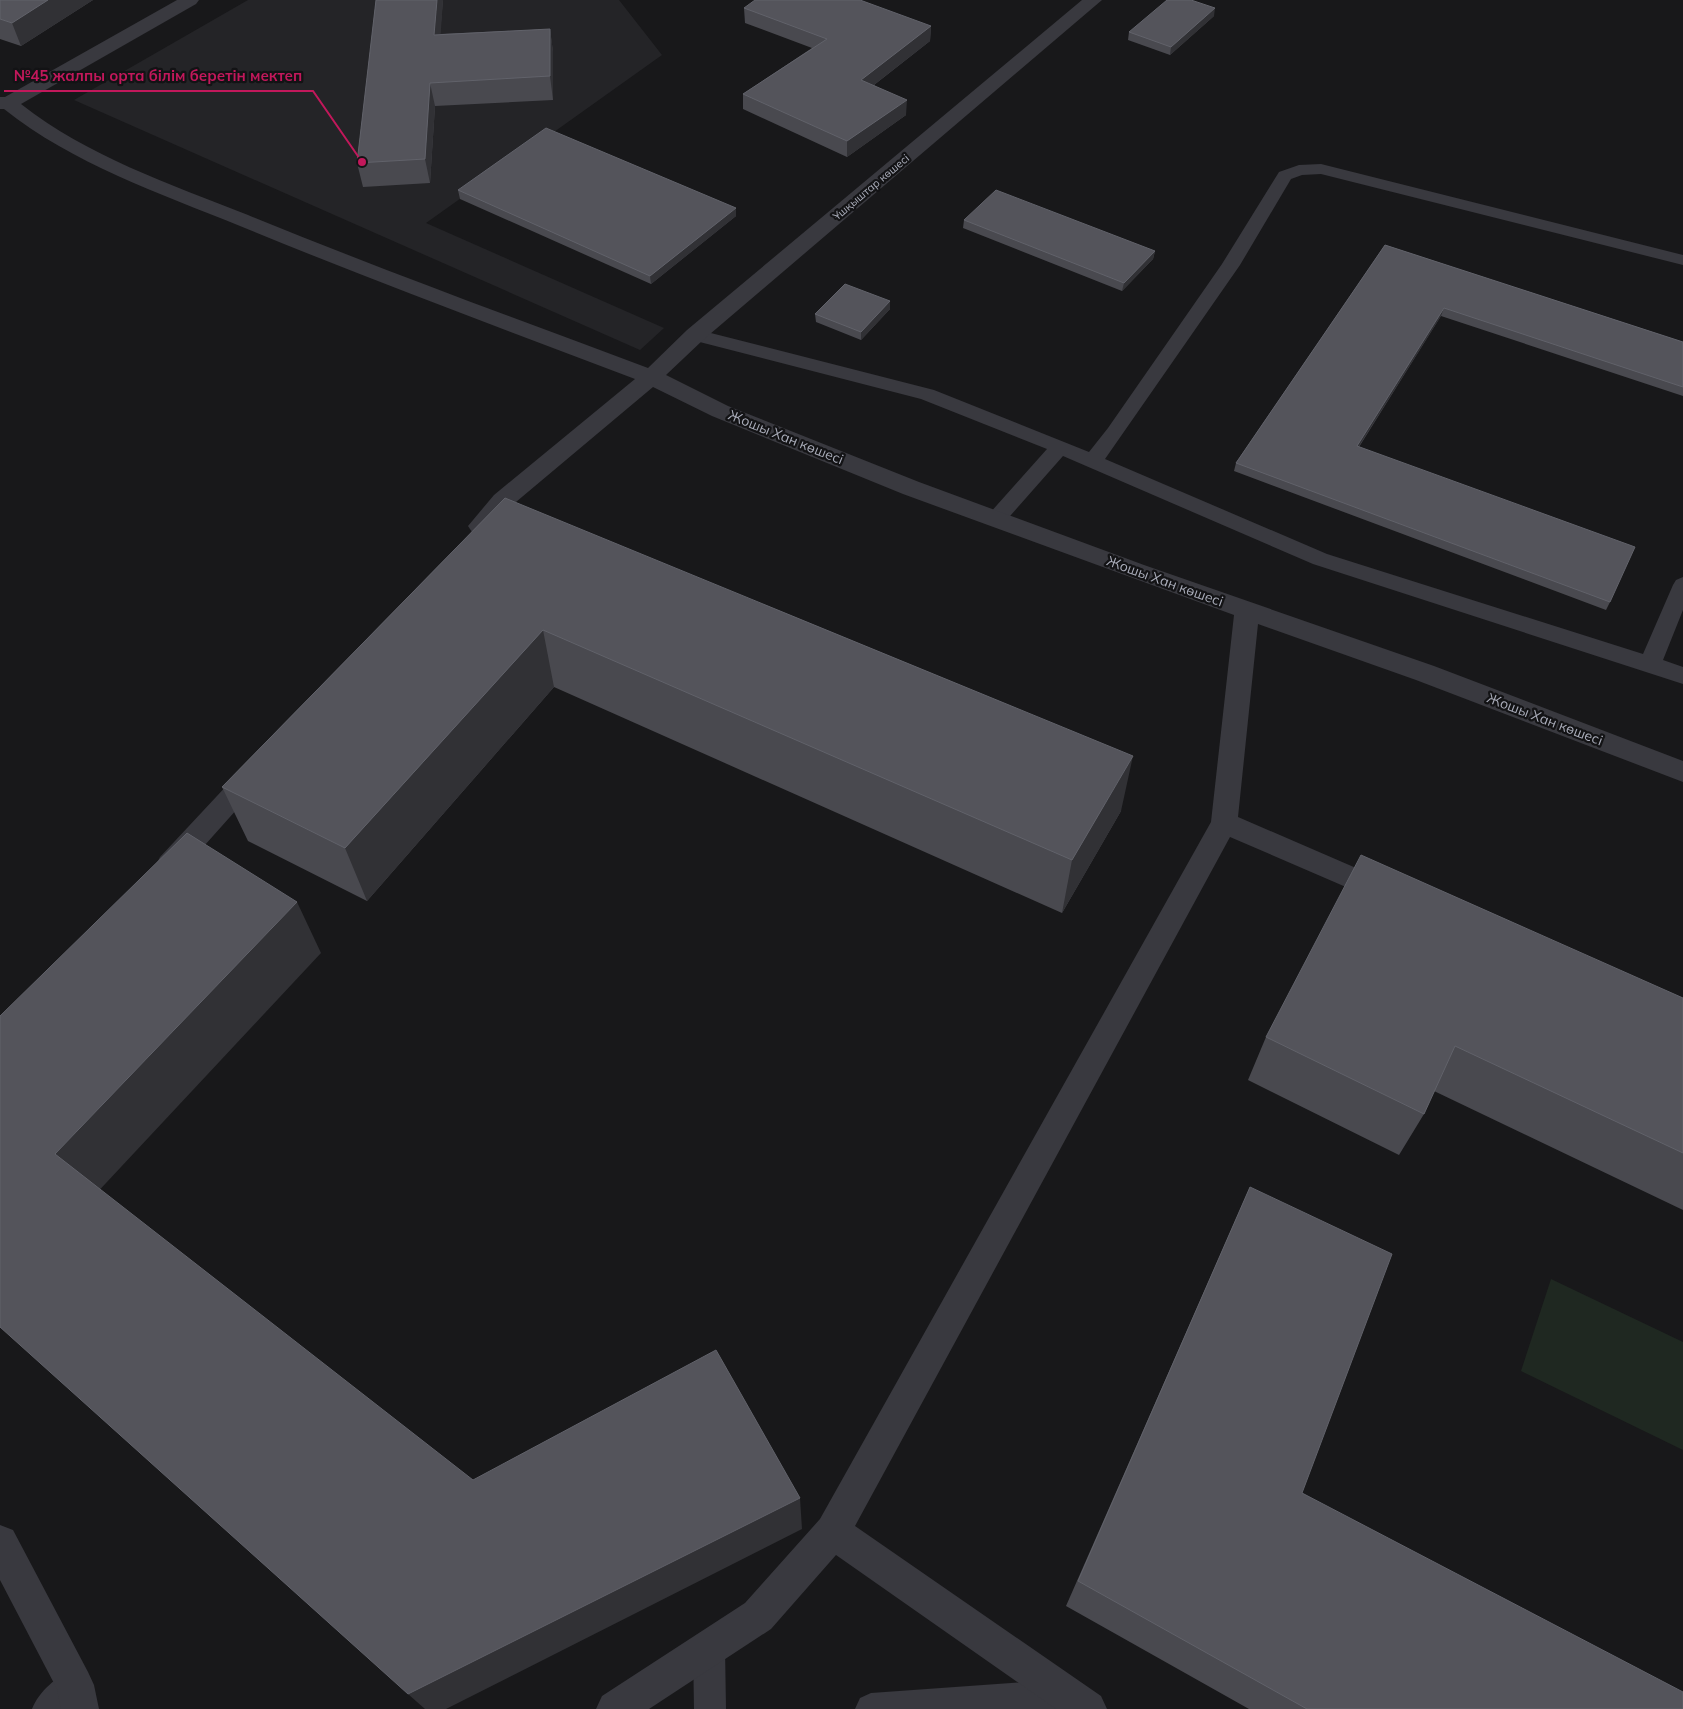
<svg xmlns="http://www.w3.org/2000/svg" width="1683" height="1709" font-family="Mulish,sans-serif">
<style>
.built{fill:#242427}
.green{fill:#1f2821}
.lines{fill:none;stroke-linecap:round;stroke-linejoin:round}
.service{fill:#39393f;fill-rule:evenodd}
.minor{fill:#39393f;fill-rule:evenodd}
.wall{fill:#49494f}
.shaded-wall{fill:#313135}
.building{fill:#54545b;stroke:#61626a}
.labels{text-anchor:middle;stroke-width:4.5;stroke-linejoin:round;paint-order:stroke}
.far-street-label{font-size:11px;fill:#aaadba;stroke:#131315}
.street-label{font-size:14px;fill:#aaadba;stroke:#131315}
.leader{fill:none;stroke:#c2185b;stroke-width:2}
.callout-dot{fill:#c2185b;stroke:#131315;stroke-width:2}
.callout-label{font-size:15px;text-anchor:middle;font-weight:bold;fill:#c2185b;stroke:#131315;stroke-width:4.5;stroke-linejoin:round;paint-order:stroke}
</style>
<rect width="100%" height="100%" fill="#18181a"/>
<!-- built -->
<path class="built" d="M248 0H619L662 55 426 223 664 328 640 350 74 100Z"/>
<!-- green -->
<path class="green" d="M1551 1279 1683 1342V1450L1521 1371Z"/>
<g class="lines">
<!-- service -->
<path class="service" d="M1321 164 1683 255V265L1321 174 1302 175 1291 179 1240 265 1105 459 1327 554 1643 654 1673 585 1676 580 1683 577V610L1663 660 1683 667V684L1313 564 1063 456 1003 524 996 526 989 524 986 519 989 514 1047 449 921 399 688 339 686 335 688 331 695 329 934 390 1089 452 1108 428 1222 264 1279 172 1299 165Z
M709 1632 720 1637 725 1648 726 1709H694L693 1648 698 1637Z
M75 1669 86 1674 91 1685 86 1696 72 1709H32C39 1691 57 1676 75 1669Z
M1067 1679 1078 1684 1083 1695 1078 1706 1072 1709H855L860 1698 871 1693Z"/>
<!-- minor -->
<path class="minor" d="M177 0H199L196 4 21 104C87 156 170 184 248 215 380 269 514 318 648 368L687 330 1082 0H1102L703 340 666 375 728 406 919 482 1144 565 1434 666 1683 761V782L1416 680 1258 624 1238 817 1393 884 1397 892 1393 900 1383 903 1230 837 855 1526 1101 1696 1107 1709H1056L836 1555 771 1629 649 1709H596L602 1696 745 1603 820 1519 1211 822 1234 615 903 494 712 416 653 387 510 507 488 532 480 534 472 532 468 526 494 495 635 379C503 329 371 280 240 226 159 193 73 164 4 109H0V97H5Z
M254 763 263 766 267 773 263 780 180 873 170 876 160 873 156 865 160 857 245 766Z
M0 1525 13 1530 88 1672 94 1685 99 1709H61L57 1689 0 1580Z"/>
</g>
<!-- wall -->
<path class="wall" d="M0 0H93L21 46 0 39Z
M376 0H443L440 34 550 29 553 52V100L435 106 430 183 363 187 357 163Z
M744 8 931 26 930 41 874 85 906 115 847 157 743 109V94L812 48 745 23Z
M1214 16 1170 55 1128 40 1129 32Z
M458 190 736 216 651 284 460 199Z
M964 220 1155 251 1153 259 1122 291 963 228Z
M1385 245 1683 342V396L1441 316 1359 447 1610 602 1606 610 1234 471 1236 463Z
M890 301V309L861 340 816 322 815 314Z
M505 498 1121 811 1062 913 554 687 367 901 248 841 222 787Z
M1683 998V1210L1434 1091 1424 1114 1399 1155 1248 1080 1266 1037Z
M1250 1187 1302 1493 1683 1709H1249L1066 1606Z"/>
<!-- shaded-wall -->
<path class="shaded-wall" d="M48 0H93L21 46 12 23Z
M437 0H443L439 58 434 35Z
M1215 8 1214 16 1170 55 1171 47Z
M931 26 930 41 861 95V80Z
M550 29 553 52V100L550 76Z
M430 83 435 106 430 183 425 159Z
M907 100 906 115 847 157V141Z
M736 208V216L651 284 650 276Z
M1155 251 1153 259 1122 291 1124 283Z
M890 301V309L861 340V332Z
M1444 308 1441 316 1354 454 1357 446Z
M543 630 554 687 367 901 345 848Z
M1133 756 1121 811 1062 913 1072 860Z
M297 902 321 953 92 1198 55 1154Z
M800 1498 802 1529 446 1709H425L408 1694Z"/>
<!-- building -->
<path class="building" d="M0 0H48L12 23 0 19Z
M376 0H437L434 35 550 29V76L430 83 425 159 357 163Z
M755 0H860L931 26 861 80 907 100 847 141 743 94 827 39 744 8Z
M1167 0H1191L1215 8 1171 47 1129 32Z
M546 128 736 208 650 276 458 190Z
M996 190 1155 251 1124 283 964 220Z
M1385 245 1683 342V387L1444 308 1357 446 1635 547 1610 602 1236 463Z
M845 284 890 301 861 332 815 314Z
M505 498 1133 756 1072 860 543 630 345 848 222 787Z
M187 833 297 902 55 1154 473 1480 716 1350 800 1498 408 1694 0 1327V1016Z
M1361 855 1683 998V1153L1455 1046 1424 1114 1266 1037Z
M1250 1187 1392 1254 1302 1493 1683 1692V1709H1307L1078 1581Z"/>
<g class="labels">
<!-- far-street labels -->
<g class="far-street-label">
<text transform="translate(871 187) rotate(-40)" y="4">Ұшқыштар көшесі</text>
</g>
<!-- street labels -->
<g class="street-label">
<text transform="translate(786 437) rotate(22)" y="5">Жошы Хан көшесі</text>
<text transform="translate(1165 581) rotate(20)" y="5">Жошы Хан көшесі</text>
<text transform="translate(1545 719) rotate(21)" y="5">Жошы Хан көшесі</text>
</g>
</g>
<!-- callouts -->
<path class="leader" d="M362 162L313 91H4"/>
<circle class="callout-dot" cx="362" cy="162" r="5"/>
<g class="callout-label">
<text x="158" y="81">№45 жалпы орта білім беретін мектеп</text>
</g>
</svg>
